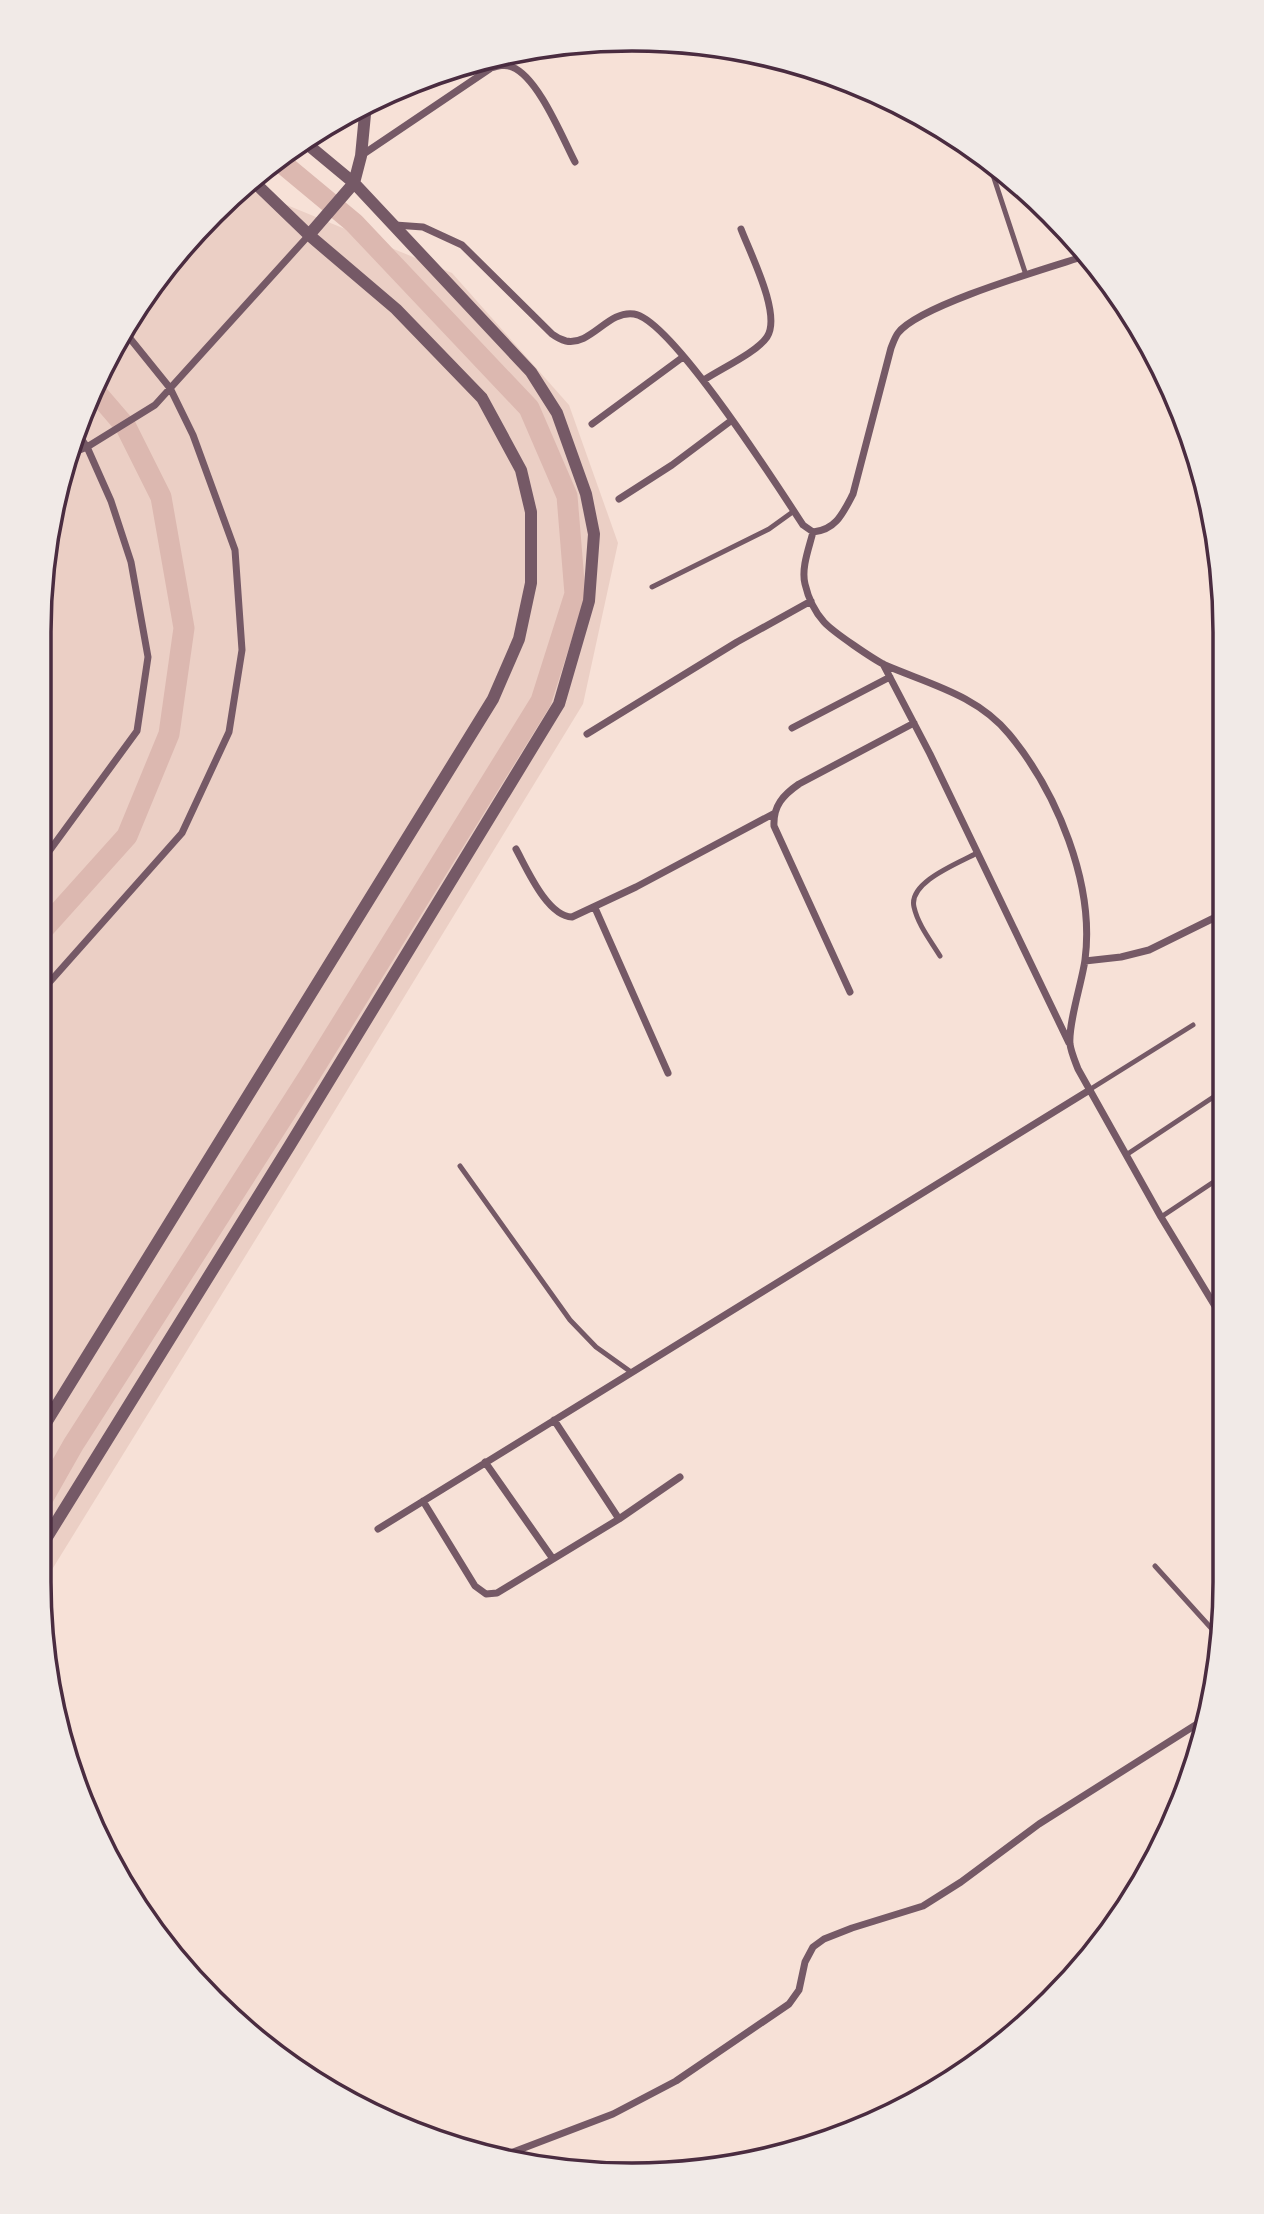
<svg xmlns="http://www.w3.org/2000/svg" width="1264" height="2214" font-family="'Work Sans',sans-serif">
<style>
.green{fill:#ebcfc5}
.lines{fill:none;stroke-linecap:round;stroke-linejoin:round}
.canal{stroke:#dcb8b0;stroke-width:21}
.service{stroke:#755966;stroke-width:5}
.minor{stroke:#755966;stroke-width:7}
.tertiary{stroke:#755966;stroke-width:12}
.rim{fill:none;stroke:#4a2c40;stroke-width:3.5}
</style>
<rect width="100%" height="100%" fill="#f7e1d7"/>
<!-- green -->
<path class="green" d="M243 187 452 273 569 405 618 543 583 704 304 1161 40 1589V593L70 441 138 303 212 213Z"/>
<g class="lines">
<!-- canal -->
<path class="canal" d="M39 934 127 836 169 734 184 628 161 497 126 427 95 391
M39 1505 73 1445 311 1073 541 701 575 594 567 496 529 408 354 223 277 159"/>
<!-- service -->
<path class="service" d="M990 166 1026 275
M652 587 769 529 794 511
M940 956C931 941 918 925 914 907 908 882 959 863 977 853
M1089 1090 1193 1025
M1126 1155 1224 1090
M460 1166 570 1320 596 1347 631 1372
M1161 1217 1224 1175
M1155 1566 1221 1639"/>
<!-- minor -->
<path class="minor" d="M362 155 491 68C498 66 505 64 512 67 538 77 562 137 575 162
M395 225 423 227 462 245 552 334C556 337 562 340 566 341 591 346 608 310 634 314 671 319 778 487 803 525L813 532C836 530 843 513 853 494L891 348C893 343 895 337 898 333 919 305 1048 268 1085 256
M704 380C720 369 756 353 767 337 782 315 750 253 741 229
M592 424 683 357
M67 455 87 447 155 405 309 235
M619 499 672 465 732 420
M813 532C809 548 801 568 805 584 808 597 815 612 824 622 833 632 873 659 885 665 929 684 977 695 1009 734 1057 792 1095 884 1085 960 1082 982 1068 1024 1070 1044 1071 1052 1075 1061 1078 1069L1161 1217 1224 1321
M883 664 930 754 1069 1043
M792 728 890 677
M587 734 737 642 811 601
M516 849C527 869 547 916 572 917L636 887 773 814
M39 865 137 731 148 657 131 562 111 501 87 447 75 430
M595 908 668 1073
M1085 961 1121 957 1149 950 1224 913
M850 992 774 826C773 806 783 795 799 784L914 723
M39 994 182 833 229 732 242 650 235 550 193 435 170 388 124 331
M554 1420 619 1519
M485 1462 553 1559
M423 1501 475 1586 486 1594 497 1593 619 1519 680 1477
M378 1529 1088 1091
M500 2157 613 2114 676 2081 789 2004 799 1990 805 1962 813 1947 824 1939 852 1928 923 1906 961 1882 1039 1824 1205 1719"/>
<!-- tertiary -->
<path class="tertiary" d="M309 235 354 183 361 156 366 104
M39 1434 493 699 519 639 531 583V512L521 470 482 398 396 309 309 235 252 180
M39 1550 290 1145 559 704 589 601 594 534 586 494 557 413 531 372 354 183 301 139"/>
</g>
<!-- crop -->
<path d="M0 0H1264V2214H0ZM632 51H632A581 581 0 0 1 1213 632V1582A581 581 0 0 1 632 2163H632A581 581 0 0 1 51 1582V632A581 581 0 0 1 632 51Z" fill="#f1eae7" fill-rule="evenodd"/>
<path class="rim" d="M632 51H632A581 581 0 0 1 1213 632V1582A581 581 0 0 1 632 2163H632A581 581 0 0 1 51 1582V632A581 581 0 0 1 632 51Z"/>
</svg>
